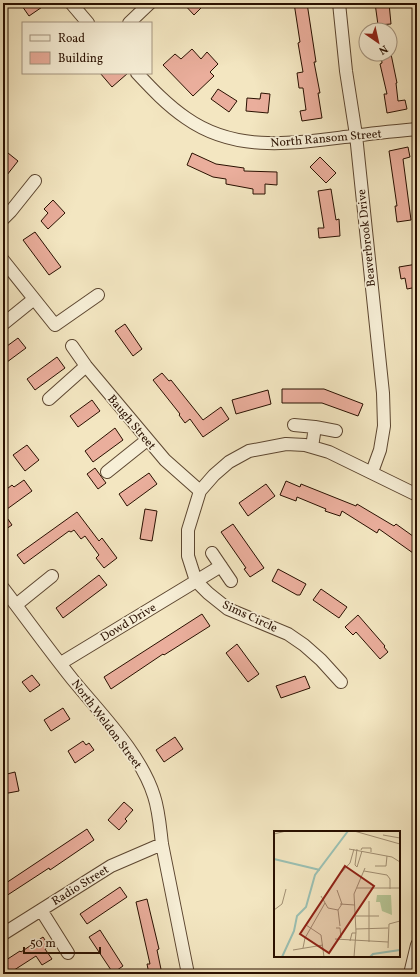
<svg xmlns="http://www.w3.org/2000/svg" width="420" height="977" font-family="Vollkorn,serif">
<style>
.building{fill:#eaae9c;stroke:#291000}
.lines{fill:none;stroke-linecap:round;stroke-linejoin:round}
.minor-casing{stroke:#5c4630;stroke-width:14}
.minor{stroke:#f7efd7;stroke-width:12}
.labels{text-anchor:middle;stroke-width:3.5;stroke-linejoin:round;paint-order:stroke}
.street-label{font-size:12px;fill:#291000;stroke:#f7efd7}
.inset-river{fill:none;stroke:#9bc0b3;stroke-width:2}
.inset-road{fill:none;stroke:#a29074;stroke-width:1}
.view{fill:#8f2418;fill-opacity:0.15;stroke:#8f2418;stroke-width:2}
.inset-edge{fill:none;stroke:#291000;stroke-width:2}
</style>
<rect width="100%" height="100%" fill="#f3e6c1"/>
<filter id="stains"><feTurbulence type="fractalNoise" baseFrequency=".005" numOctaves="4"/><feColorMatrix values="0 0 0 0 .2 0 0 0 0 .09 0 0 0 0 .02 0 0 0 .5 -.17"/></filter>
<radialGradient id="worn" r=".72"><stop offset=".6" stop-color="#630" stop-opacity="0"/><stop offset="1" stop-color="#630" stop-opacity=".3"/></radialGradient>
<!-- building -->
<path class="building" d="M20 3H48L29 16Z
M183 3H206L194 15Z
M294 3H307L316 62H314L320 93H318L322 118 302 121 300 111 306 110 303 88H299L297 73 303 72 298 43 300 42Z
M375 3H389L391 24 378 25Z
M192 49 201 59 207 52 218 64 210 72 214 76 193 96 163 65 175 54 181 59Z
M381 54H391L397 83H396L398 101 405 100 407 109 387 113 384 94H387L380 64 382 63Z
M100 73H128L112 87Z
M218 89 237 101 229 112 211 99Z
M261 93 270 94 268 113 246 111 247 98 260 99Z
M408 147 410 157 403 159 411 220 397 222 395 206H397L389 151Z
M8 153 18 161 3 180V160Z
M192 153 216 164 244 168V171L277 172V185L265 184V194H253V189L226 184V179L213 177 187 165Z
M320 157 336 173 326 183 310 167Z
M331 189 336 220 339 219 340 236 319 238 318 228H324L318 191Z
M53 200 65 213 48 229 41 221 48 213 44 209Z
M35 232 61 267 49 275 23 240Z
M417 264V287L407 289 405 278 401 279 399 267Z
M125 324 142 349 133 356 115 331Z
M18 338 26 348 3 365V349Z
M57 357 65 368 35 390 27 379Z
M162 373 169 381 171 380 203 420 221 407 229 419 203 437 190 419 185 423 179 415 180 414 153 380Z
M282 389H324L363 404 358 416 322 403H282Z
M268 390 271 404 236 414 232 400Z
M92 400 100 411 78 427 70 416Z
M115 428 123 440 93 462 85 451Z
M27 445 39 460 25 471 13 455Z
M95 468 106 483 98 489 87 474Z
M149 473 157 484 127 506 119 494Z
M24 480 32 491 3 512 12 525 3 531V492L12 485 14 487Z
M286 481 300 487 301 484 356 506 357 504 394 526 396 524 417 539V548L413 553 379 529 377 533 342 511 340 516 325 511 326 509 297 497 296 501 280 495Z
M266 484 275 496 248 516 239 503Z
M145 509 157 511 152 541 140 539Z
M77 512 99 541 102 538 117 558 104 568 96 558 99 555 85 536 81 539 74 530 71 532 69 531 24 564 17 555Z
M233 524 264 568 250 577 244 569 246 568 221 532Z
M278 569 306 584 300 595H297L272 581Z
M99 575 107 585 63 618 56 608Z
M321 589 347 607 339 618 313 600Z
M202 614 210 626 164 655 163 654 111 689 104 677Z
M358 615 385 646 384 647 388 652 380 659 356 632 353 635 345 627Z
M237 644 259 674 248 682 226 653Z
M32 675 40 685 30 692 22 682Z
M305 676 310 688 281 698 276 686Z
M63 708 70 719 51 731 44 720Z
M175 737 183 749 164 762 156 750Z
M83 741 86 745 89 743 94 750 75 763 68 751Z
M15 772 19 791 3 794V775Z
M124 802 133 810 125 819 127 821 119 830 108 820Z
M87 829 94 840 50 870 49 868 3 898V885Z
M120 887 127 897 87 924 80 914Z
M147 899 159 949 157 950 162 974H149L147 964H150L136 902Z
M100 930 123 966 113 973 89 937Z
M43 937 49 946 45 949 52 959 42 965 36 956 8 974H3V962L20 951 21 952Z"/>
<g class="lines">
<!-- minor casing -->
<g class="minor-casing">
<path id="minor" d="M71 3 88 23
M339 3 346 71 356 135 383 393 384 426 380 450 372 472
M129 23 150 3
M137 73C152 89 167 105 186 118 237 154 296 143 353 136 375 133 396 131 417 129
M3 219 11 211 35 181
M3 260 55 325 98 295
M3 324 34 299
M72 346 86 366 165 460 200 491
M49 399 86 366
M294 425 315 427
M312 447 315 427 336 431
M107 472 147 440
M212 553 231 581
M3 588C26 618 49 650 73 680 101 714 141 754 154 796 159 811 160 828 162 844L188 974
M16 605 52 576
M61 663 221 566
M341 682 321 660 304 645 288 634 228 609 208 593 196 581 188 556V530L200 491 214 475 229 462 249 451 286 444 305 445 329 452 417 495
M41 910 68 953
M3 934 111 866 162 844
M410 974 417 945"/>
</g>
<!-- minor -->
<use href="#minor" class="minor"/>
</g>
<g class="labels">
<!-- street labels -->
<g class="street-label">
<text transform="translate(326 138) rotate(-5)" y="4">North Ransom Street</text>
<text transform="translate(366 238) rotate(-96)" y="4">Beaverbrook Drive</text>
<text transform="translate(132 422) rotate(50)" y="4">Baugh Street</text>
<text transform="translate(250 616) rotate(25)" y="4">Sims Circle</text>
<text transform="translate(128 622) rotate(-31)" y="4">Dowd Drive</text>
<text transform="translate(107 724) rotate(53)" y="4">North Weldon Street</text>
<text transform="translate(80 885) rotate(-32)" y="4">Radio Street</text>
</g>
</g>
<!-- overview -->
<g transform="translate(274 831)">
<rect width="126" height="126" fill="#f3e6c1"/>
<path d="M103 64H117L118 84 108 80 106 71H102Z" fill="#b7c696"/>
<path class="inset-river" d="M0 28 46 39M8 126 20 100 23 85 32 76 41 44 74 0M96 126 99 123 126 119"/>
<path class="inset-road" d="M80 0 126 13M0 3 12 0M109 4 126 7M75 18 118 26 126 31M83 18 81 34 83 36 88 20M87 19 88 17H97V21M101 35H112L113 25M90 40 113 44 116 48V58M65 44 76 32 80 18M83 57H126M47 65 54 77 64 79 68 73 63 59M95 70V111M66 73 81 74M0 79 8 73 12 58M64 79 66 95M82 85H105M32 94 47 104 50 126M62 97H66L67 107M82 98 114 97M61 108 114 111M76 110 78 102H82M29 117 31 107 51 72M114 117 115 93 126 90M19 119 49 114M80 126 82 101 80 63 91 37"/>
<path class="view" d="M71 35 100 55 55 122 26 103Z"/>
<rect width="126" height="126" class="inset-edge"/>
</g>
<!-- margin -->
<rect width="420" height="977" fill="none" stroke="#f3e6c1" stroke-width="16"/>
<rect x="4" y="4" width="412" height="969" fill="none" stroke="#291000" stroke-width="2"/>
<rect x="8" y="8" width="404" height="961" fill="none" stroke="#291000"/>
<!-- legend -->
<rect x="22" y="22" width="130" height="52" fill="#f7efd7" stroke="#a59681"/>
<rect x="30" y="35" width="20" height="6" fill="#f7efd7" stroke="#a59681"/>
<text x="58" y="42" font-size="12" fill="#291000">Road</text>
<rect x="30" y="52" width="20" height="12" fill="#eaae9c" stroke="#a59681"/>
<text x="58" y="62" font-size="12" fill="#291000">Building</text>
<!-- north arrow -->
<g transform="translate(378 42) rotate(146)"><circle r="19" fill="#f7efd7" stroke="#a59681"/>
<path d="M0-3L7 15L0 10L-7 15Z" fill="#8f2418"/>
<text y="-6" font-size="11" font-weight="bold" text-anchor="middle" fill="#291000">N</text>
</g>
<!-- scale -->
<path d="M24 947v6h76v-6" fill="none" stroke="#291000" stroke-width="2"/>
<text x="30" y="947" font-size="12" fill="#291000" stroke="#f7efd7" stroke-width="3" paint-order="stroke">50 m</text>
<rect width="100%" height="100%" filter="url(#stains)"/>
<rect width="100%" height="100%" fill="url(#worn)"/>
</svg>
